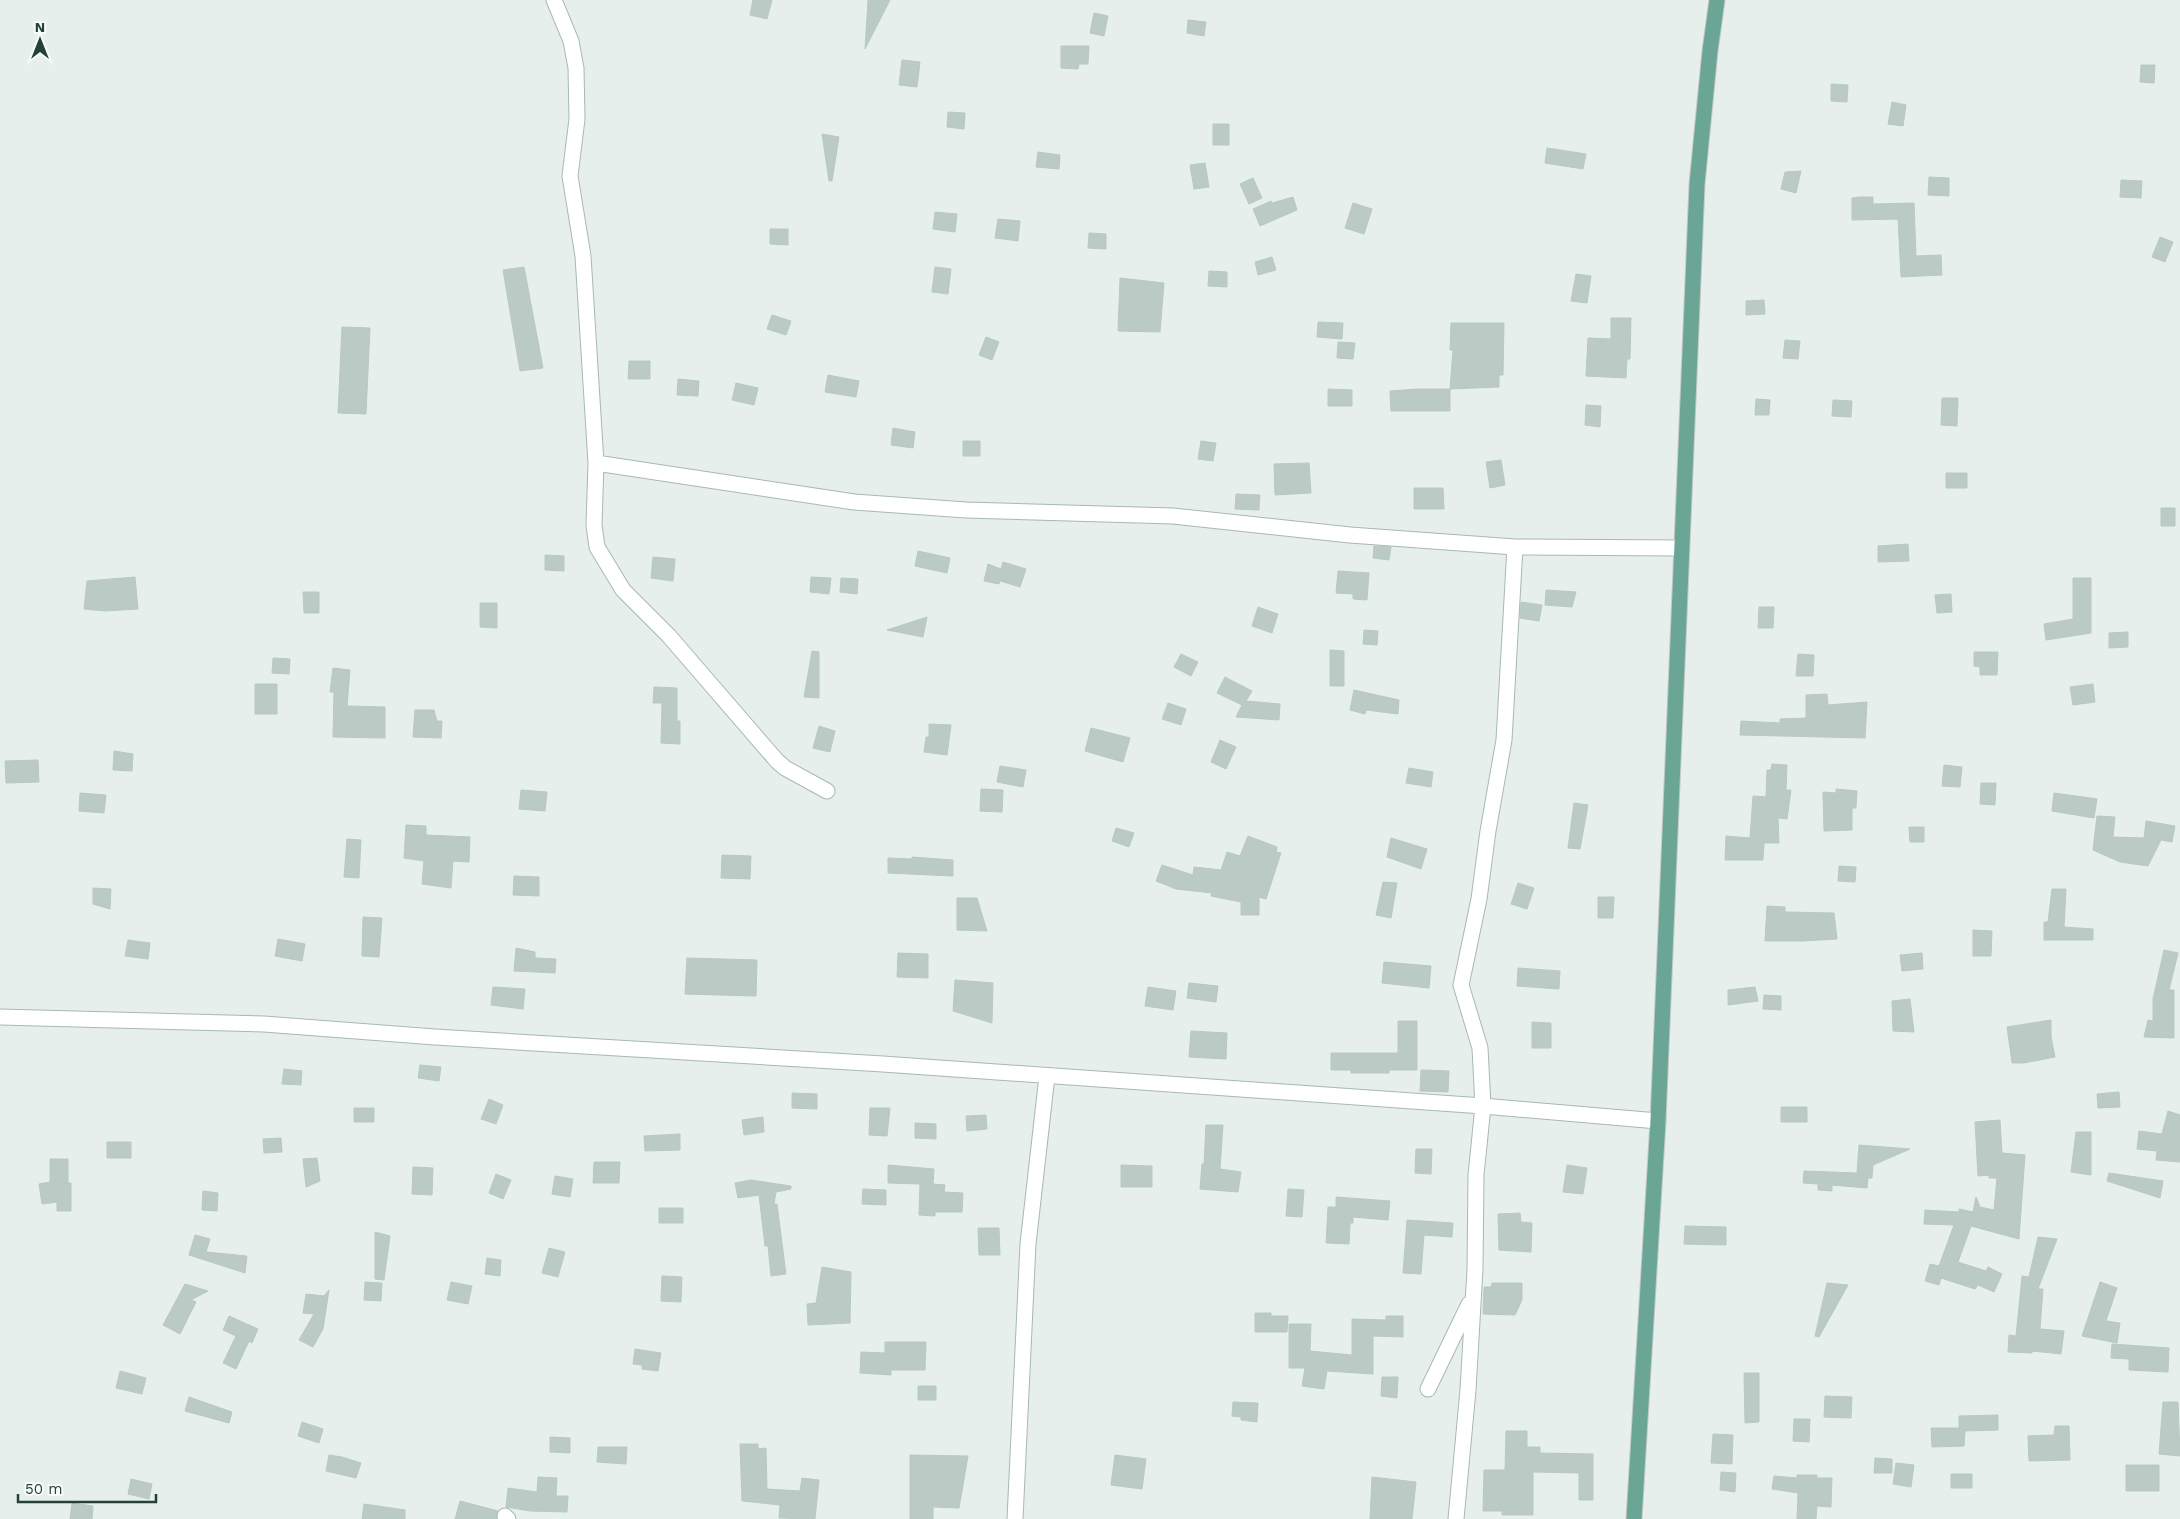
<svg xmlns="http://www.w3.org/2000/svg" width="2180" height="1519" font-family="'Work Sans',sans-serif">
<style>
.building{fill:#bbcac4;stroke:#b8c9c2}
.lines{fill:none;stroke-linecap:round;stroke-linejoin:round}
.minor-casing{stroke:#a8b8b2;stroke-width:17}
.major-casing{stroke:#c2cac8;stroke-width:17}
.minor{stroke:#fff;stroke-width:15}
.major{stroke:#6aa596;stroke-width:15}
</style>
<rect width="100%" height="100%" fill="#e6efeb"/>
<!-- building -->
<path class="building" d="M753 0H772L767 19 750 15Z
M868 0H890L865 49Z
M1094 13 1108 16 1104 36 1090 33Z
M1188 20 1206 22 1204 36 1187 33Z
M1061 46H1089L1088 64H1079L1078 69 1061 68Z
M902 60 920 62 917 87 899 85Z
M2141 65H2155L2154 83 2140 82Z
M1831 84 1848 85 1847 102 1831 101Z
M1892 102 1906 105 1903 126 1888 124Z
M948 112 965 113 964 129 947 127Z
M1213 124H1229V145H1213Z
M822 134 839 137 832 181H829Z
M1547 148 1586 154 1583 169 1545 163Z
M1038 152 1060 155 1059 169 1036 167Z
M1205 163 1209 187 1194 189 1190 165Z
M1801 171 1796 193 1781 189 1785 172Z
M1929 177 1949 178V196L1928 195Z
M1253 178 1262 198 1249 204 1240 184Z
M2121 180 2142 181 2141 198 2120 197Z
M1293 197 1297 210 1260 226 1253 209 1271 201 1272 203Z
M1859 197H1873V204L1914 203 1916 256 1941 255 1942 275 1901 277 1898 219 1852 220V198Z
M1353 203 1372 209 1364 234 1345 228Z
M935 212 957 214 955 232 933 229Z
M998 219 1020 221 1018 241 995 238Z
M770 229H788V245L770 244Z
M1089 233 1106 234V249L1088 248Z
M2160 237 2173 242 2165 262 2152 257Z
M1272 257 1276 270 1258 275 1255 262Z
M524 267 543 368 520 371 503 270Z
M935 267 951 269 948 294 932 292Z
M1209 271 1227 272V287L1208 286Z
M1576 274 1591 276 1587 303 1571 301Z
M1120 278 1164 283 1160 332 1118 331Z
M1764 300 1765 314 1746 315V301Z
M772 315 791 321 786 335 767 329Z
M1611 318H1631L1630 359H1627L1626 378 1586 376 1588 338 1611 339Z
M1318 322 1343 323 1342 339 1317 337Z
M1451 323H1504L1503 375H1499V387L1450 389 1453 350H1450Z
M342 327 370 328 366 414 338 413Z
M986 337 999 342 992 360 979 355Z
M1785 340 1800 341 1798 359 1783 358Z
M1338 342 1355 343 1353 359 1337 358Z
M629 361H650V379H628Z
M828 375 859 381 856 397 825 392Z
M678 379 699 381 698 396 677 395Z
M736 383 758 388 754 405 732 400Z
M1328 389 1352 390V406H1328Z
M1418 389H1450V411H1391L1390 391Z
M1942 398H1958L1957 426 1941 425Z
M1756 399 1770 400 1769 415H1755Z
M1833 400 1852 401 1851 417 1832 416Z
M1586 405 1601 406 1600 427 1585 425Z
M893 428 915 432 913 448 891 445Z
M963 441H980V456H963Z
M1201 441 1216 443 1213 461 1198 459Z
M1501 460 1505 485 1490 488 1486 462Z
M1309 463 1311 493 1275 495 1274 464Z
M1946 473H1967V488H1946Z
M1414 488H1443L1444 509H1414Z
M1236 494 1260 495 1259 510 1235 509Z
M2161 508H2175V526H2161Z
M1908 544 1909 561 1878 562V546Z
M1374 546 1391 547 1389 560 1373 558Z
M918 551 950 558 947 573 915 566Z
M545 555 564 556V571L545 570Z
M653 557 675 559 673 581 651 578Z
M1003 562 1026 569 1020 587 1000 581 999 584 984 581 988 564 1001 569Z
M1338 571 1369 573 1367 600 1353 599V594L1336 593Z
M135 577 138 609 105 611 84 609 87 581Z
M811 577 831 578 829 594 810 592Z
M841 578 858 579 857 594 840 592Z
M2073 578H2091V633L2046 640 2044 624 2073 619Z
M1546 590 1576 592 1572 607 1545 605Z
M303 592H319V613H304Z
M1951 594 1952 612 1937 613 1935 595Z
M1521 602 1542 605 1539 621 1520 618Z
M480 603H497V628L480 627Z
M1258 607 1278 614 1272 633 1252 626Z
M1759 607H1774L1773 628H1758Z
M927 617 923 637 887 630Z
M1364 630 1378 631 1377 645 1363 644Z
M2128 632V647L2109 648V633Z
M1330 650 1344 651V686H1330Z
M812 651 819 652V698L804 697Z
M1974 652H1998L1997 675H1980V667L1974 666Z
M1181 654 1198 662 1191 676 1174 667Z
M1798 654 1814 655 1813 676H1796Z
M273 658 290 659 289 674 272 673Z
M333 668 350 670 347 706 385 707V738L333 737 334 692H330Z
M1225 677 1252 691 1246 701 1280 704 1279 720 1236 717 1242 705 1217 693Z
M255 684H277V714H255Z
M2093 684 2095 702 2073 705 2070 687Z
M654 687 677 688V721H680V744L661 743 662 703H653Z
M1354 690 1399 700 1398 714 1366 710 1365 714 1350 710Z
M1827 694 1828 705 1867 702 1865 738 1740 735 1741 721 1780 723V719L1806 718V695Z
M1168 703 1186 709 1181 725 1162 719Z
M415 710H434L437 721H442L441 738 413 737Z
M929 724 951 725 947 755 924 752 926 737H929Z
M819 726 835 731 830 752 813 748Z
M1091 728 1130 738 1123 762 1085 751Z
M1220 740 1236 747 1226 769 1211 762Z
M114 751 133 754 132 771 113 770Z
M38 760 39 782 6 783 5 761Z
M1772 764 1787 765 1786 790H1791L1787 819 1778 818 1779 843H1764L1763 860H1725L1726 836 1750 838 1753 796 1766 797 1767 770H1771Z
M1944 765 1962 767 1960 787 1942 786Z
M1000 766 1026 770 1023 787 997 782Z
M1409 768 1433 772 1431 787 1406 783Z
M1981 783H1996L1995 805 1980 804Z
M981 789 1003 790 1002 812 980 811Z
M1836 789 1857 791 1856 808H1852V830L1824 831 1823 792 1836 793Z
M521 790 547 792 545 811 519 809Z
M80 793 106 795 104 813 79 811Z
M2054 793 2097 799 2094 818 2052 811Z
M1574 803 1588 805 1580 849 1568 848Z
M2097 816 2115 817 2113 837 2144 838 2146 821 2175 826 2172 842 2161 840 2148 866 2120 862 2093 850Z
M406 825 426 826V835L470 837 469 862 453 861 451 888 422 884 424 861 404 858Z
M1909 827H1924V842H1910Z
M1116 828 1134 833 1129 847 1112 841Z
M1248 836 1277 847 1276 852 1281 853 1266 899 1259 897V915H1241V902L1211 896 1212 893 1176 889 1156 881 1162 865 1193 875 1194 867 1221 870 1227 852 1240 856Z
M1391 838 1427 849 1421 869 1387 857Z
M347 839 361 840 359 878 344 877Z
M722 855 751 856 750 879 721 878Z
M912 857 953 860V876L888 873V858L912 859Z
M1839 866 1856 867 1855 882 1838 881Z
M514 876 539 877V896L513 895Z
M1383 882 1397 883 1391 918 1376 915Z
M1518 883 1534 888 1527 909 1511 904Z
M93 888 111 889 110 909 93 904Z
M2052 889H2066L2064 927 2093 929V940H2044V922H2048Z
M1598 897H1614L1613 918H1598Z
M957 898H977L987 931 957 930Z
M1767 906 1785 907V912L1834 913 1837 939 1803 941H1765Z
M363 917 382 918 379 957 362 956Z
M1973 930 1992 931 1991 956H1973Z
M278 939 305 944 302 961 275 956Z
M128 940 150 943 148 959 125 956Z
M516 948 535 952V958L556 959 555 973 514 971Z
M2164 950 2178 953 2169 990H2174V1038L2144 1037 2148 1020 2153 1021V999Z
M898 953 928 954V978L897 977Z
M1922 953 1923 969 1902 971 1900 955Z
M687 958 757 960 756 996 685 994Z
M1384 962 1431 966 1429 988 1382 983Z
M1518 968 1560 971 1559 989 1517 986Z
M955 980 993 983 992 1023 953 1011Z
M1189 983 1218 986 1216 1002 1187 998Z
M493 987 525 989 523 1009 491 1005Z
M1148 987 1176 991 1173 1010 1145 1006Z
M1755 987 1758 1001 1728 1005V990Z
M1764 995 1781 996V1010L1763 1009Z
M1910 999 1914 1032 1893 1031 1892 1001Z
M2051 1020V1037L2055 1057 2024 1063H2012L2007 1027Z
M1398 1021H1417V1070H1389V1073H1351V1070H1331V1053H1398Z
M1532 1022 1551 1023V1048H1532Z
M1191 1031 1227 1033 1226 1059 1189 1057Z
M420 1065 441 1067 439 1081 418 1078Z
M284 1069 302 1071 301 1085 282 1084Z
M1421 1070 1449 1071 1448 1092 1420 1091Z
M2119 1092 2120 1107 2098 1108 2097 1094Z
M792 1093 817 1094V1109L792 1108Z
M489 1099 503 1105 496 1124 481 1119Z
M1781 1107H1807V1122H1781Z
M354 1108H374V1122H354Z
M870 1108H890L887 1136 869 1135Z
M2168 1111 2180 1115V1162L2156 1160 2157 1151 2137 1149 2139 1131 2162 1134Z
M986 1115 987 1129 967 1131 966 1116Z
M763 1117 764 1132 744 1135 742 1120Z
M2000 1120 2002 1153 2025 1155 2019 1239 1971 1226 1958 1262 1986 1271 1988 1267 2002 1274 1994 1292 1978 1285 1975 1289 1941 1278 1939 1285 1925 1281 1930 1264 1939 1266 1954 1225 1924 1224 1925 1210 1959 1212V1209L1973 1212 1976 1197 1980 1207 1994 1210 1997 1178H1989V1175L1978 1176 1975 1122Z
M915 1123 936 1124V1139L915 1138Z
M1206 1125H1223L1220 1169 1241 1172 1238 1192 1200 1189 1202 1164H1204Z
M2076 1132H2091V1175L2071 1172Z
M680 1134V1150L645 1151 644 1136Z
M281 1138 282 1152 264 1153 263 1139Z
M107 1142H131V1158H107Z
M1859 1145 1910 1149 1873 1165 1872 1178H1868L1867 1188 1832 1185V1191L1818 1190V1184L1803 1183 1804 1171 1857 1173Z
M1416 1149H1432L1431 1174 1415 1173Z
M317 1158 320 1181 306 1187 303 1159Z
M50 1159H68V1183H71V1211H57V1202L42 1204 39 1184 50 1182Z
M594 1162H620L619 1183H593Z
M888 1165 934 1169 933 1184 945 1185 944 1192 963 1193 962 1212H935V1216L919 1215 920 1184 888 1183Z
M1121 1165 1152 1166V1187H1121Z
M1567 1165 1587 1168 1583 1194 1563 1192Z
M413 1167 433 1168 432 1195 412 1194Z
M2109 1173 2163 1181 2160 1198 2107 1181Z
M496 1174 511 1180 503 1199 489 1193Z
M555 1176 573 1179 570 1197 552 1194Z
M751 1180 791 1186V1189L776 1192 774 1204H777L786 1274 771 1276 768 1246H765L759 1195 738 1198 735 1183Z
M863 1189 886 1190V1205L862 1204Z
M1288 1189 1304 1190 1302 1217 1286 1216Z
M203 1191 218 1193 217 1211 202 1210Z
M1336 1197 1390 1201 1388 1220 1353 1217V1223H1350L1349 1244 1326 1243 1328 1207H1336Z
M659 1208H683V1223H659Z
M1520 1213 1521 1222 1532 1223 1531 1252 1499 1250 1498 1214Z
M1407 1220 1453 1223 1452 1237 1424 1235 1421 1274 1403 1273Z
M1685 1226 1726 1227V1245L1684 1244Z
M978 1228H999L1000 1255H979Z
M375 1232 390 1236 384 1280 375 1279Z
M195 1235 210 1239 206 1252 247 1256 245 1273 189 1255Z
M2038 1237 2057 1239 2038 1289H2043L2040 1329 2064 1331 2061 1354 2032 1351V1353L2008 1352 2009 1335 2016 1336 2022 1276 2029 1277Z
M549 1248 565 1252 558 1277 542 1273Z
M487 1258 501 1260 500 1276 485 1274Z
M822 1267 851 1272 850 1323 808 1325 807 1304 816 1303Z
M662 1276 682 1277 681 1302 661 1301Z
M365 1282 382 1283 381 1301 364 1300Z
M451 1282 472 1286 468 1304 447 1300Z
M2100 1282 2117 1288 2106 1321 2120 1323 2117 1343 2082 1336Z
M1492 1283H1522V1300L1515 1315 1483 1314 1484 1287H1491Z
M1827 1283 1848 1285 1819 1337 1815 1336Z
M185 1284 208 1291 191 1300 196 1302 180 1334 163 1325Z
M329 1290 323 1329 313 1347 299 1340 314 1314 303 1313 306 1294 324 1296Z
M1255 1313H1271V1316H1288L1287 1332H1255Z
M229 1316 258 1329 252 1343 249 1341 236 1369 223 1363 236 1336 223 1330Z
M1386 1316H1403V1337L1373 1336V1374L1327 1371 1324 1389 1302 1386 1305 1368H1289V1324H1311L1310 1351 1352 1355V1319L1386 1320Z
M885 1342H926L925 1370H891V1375L860 1373 861 1352 885 1353Z
M2112 1344 2169 1348 2168 1372 2129 1370V1359L2111 1358Z
M635 1349 661 1353 658 1371 642 1369V1365L633 1364Z
M120 1371 146 1378 142 1394 116 1388Z
M1744 1373H1759V1422L1745 1423Z
M1382 1377H1398L1397 1398 1381 1396Z
M918 1386H936V1400H918Z
M1825 1396 1852 1397 1851 1418 1824 1417Z
M189 1397 232 1412 229 1423 185 1411Z
M1233 1402 1258 1403 1257 1422 1241 1420V1417L1232 1416Z
M2163 1402H2178L2180 1456 2159 1454Z
M1998 1415V1430L1965 1431 1964 1446 1932 1447 1931 1428H1959V1416Z
M1794 1419H1810L1809 1442 1793 1441Z
M302 1422 323 1429 319 1443 298 1436Z
M2055 1426H2069L2070 1460 2029 1461 2028 1436 2054 1435Z
M1506 1431H1527V1447H1540V1453L1593 1454V1500H1579V1473L1533 1472V1515H1502V1511H1483L1484 1470H1505Z
M1713 1434 1733 1435 1732 1464 1711 1463Z
M550 1437 570 1438V1453L550 1452Z
M740 1444H758V1449L766 1448 767 1489 800 1491 802 1478 819 1480 815 1519 779 1518 780 1505 742 1501Z
M598 1447H627L626 1464 597 1462Z
M329 1455 342 1457 361 1463 356 1478 326 1471Z
M910 1455 968 1456 959 1508 933 1507V1519H910Z
M1115 1455 1146 1459 1142 1489 1111 1485Z
M1875 1458 1892 1459V1473H1874Z
M1896 1463 1914 1465 1911 1487 1893 1484Z
M2126 1465H2159V1491H2126Z
M1721 1472 1736 1473 1735 1492 1720 1490Z
M1951 1474H1972V1488H1951Z
M1797 1475H1817V1478H1832L1831 1507 1817 1506 1816 1519H1797L1798 1493 1772 1489 1774 1476 1797 1478Z
M538 1477 557 1478 556 1496H568L567 1512 530 1511 506 1507 508 1488 537 1492Z
M1372 1477 1416 1482 1412 1519H1370Z
M131 1479 152 1484 149 1499 128 1494Z
M460 1501 498 1511 496 1519H455Z
M72 1503 93 1506 92 1519H70Z
M364 1504 405 1510V1519H362Z"/>
<g class="lines">
<!-- minor casing -->
<g class="minor-casing">
<path id="minor" d="M554 0 571 41 576 68 577 119 570 176 583 256 596 463 594 525 597 547 623 590 669 636 777 761 785 768 827 791
M596 463 854 502 966 510 1173 516 1350 535 1515 547 1681 548
M0 1017 264 1024 435 1037 883 1064 1483 1106 1658 1121
M1428 1389 1469 1304
M505 1516 508 1519
M1015 1519 1028 1244 1047 1076
M1456 1519 1468 1390 1475 1269 1476 1175 1483 1106 1480 1048 1461 985 1479 899 1488 831 1504 740 1515 547"/>
</g>
<!-- major casing -->
<g class="major-casing">
<path id="major" d="M1634 1519 1658 1121 1697 184 1710 51 1717 0"/>
</g>
<!-- minor -->
<use href="#minor" class="minor"/>
<!-- major -->
<use href="#major" class="major"/>
</g>
<!-- north arrow -->
<g transform="translate(40 40)" stroke="#f7fbf9" stroke-width="4" paint-order="stroke">
<path d="M0-4L9 19L0 12L-9 19Z" fill="#24423a"/>
<text y="-8" font-size="14" font-weight="bold" text-anchor="middle" fill="#24423a">N</text>
</g>
<!-- scale -->
<path d="M18 1494v8h138v-8" fill="none" stroke="#24423a" stroke-width="2.5"/>
<text x="25" y="1494" font-size="15" fill="#24423a" stroke="#f7fbf9" stroke-width="4" paint-order="stroke">50 m</text>
</svg>
